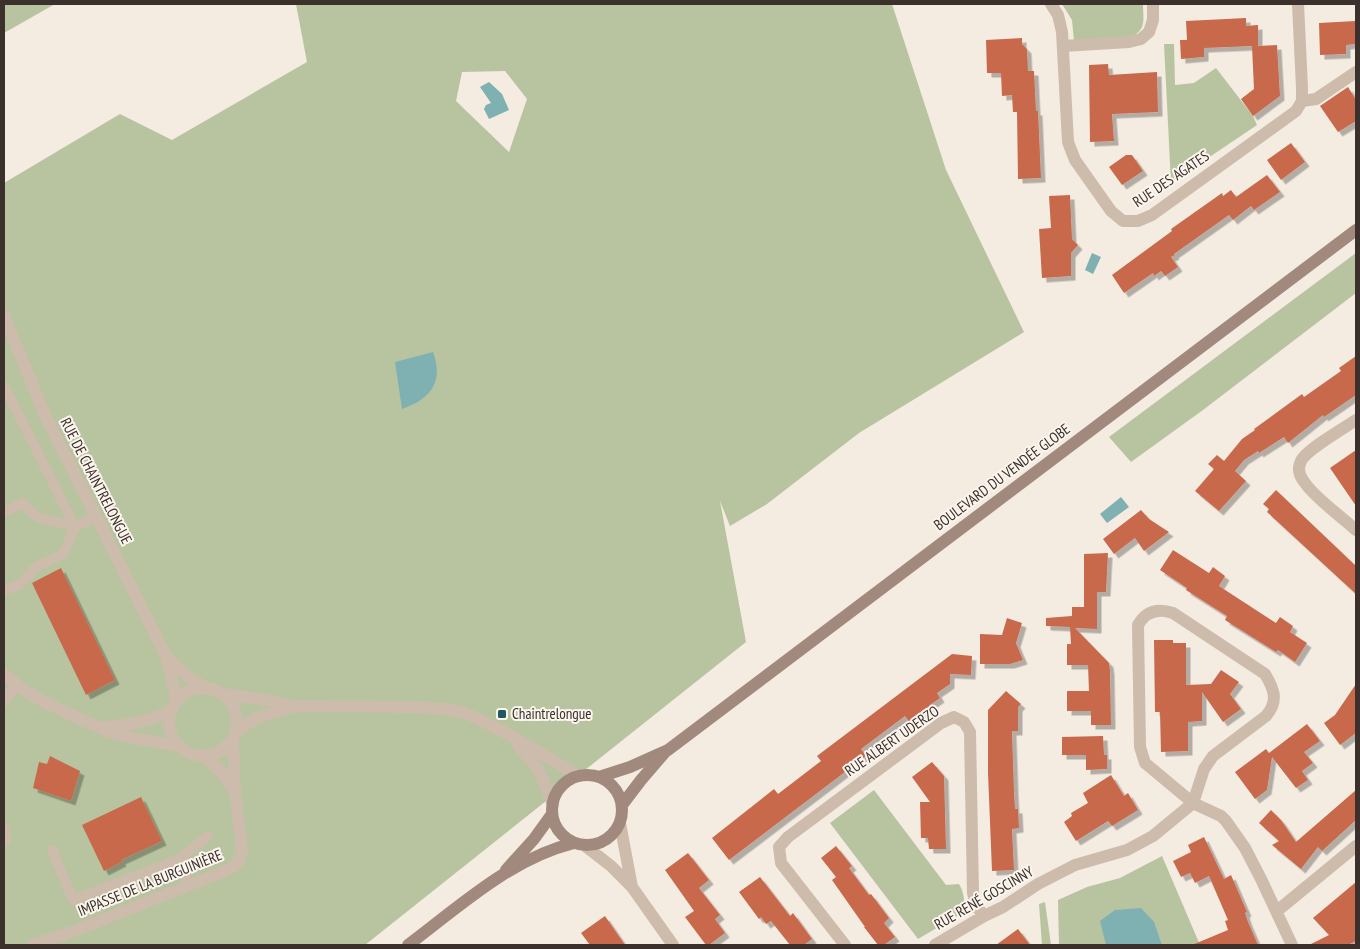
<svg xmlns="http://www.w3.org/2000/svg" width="1360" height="949" font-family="'PT Sans Narrow',sans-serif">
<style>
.green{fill:#b8c4a0;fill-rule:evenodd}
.water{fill:#7fb0b2}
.building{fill:#c8694b;filter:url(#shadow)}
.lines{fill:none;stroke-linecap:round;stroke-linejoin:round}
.lane{stroke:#cdbbac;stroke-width:10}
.street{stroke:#cdbbac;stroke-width:12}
.secondary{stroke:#a18a7d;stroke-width:12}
.poi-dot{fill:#1f5a5e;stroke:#fbf5ee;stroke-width:2}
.labels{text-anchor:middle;stroke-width:4;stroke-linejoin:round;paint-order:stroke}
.street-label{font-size:15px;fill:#3b302b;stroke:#fbf5ee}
.poi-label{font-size:15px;fill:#3b302b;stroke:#fbf5ee;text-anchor:start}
</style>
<defs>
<filter id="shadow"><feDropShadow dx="4.5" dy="4.5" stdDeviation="0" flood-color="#0004"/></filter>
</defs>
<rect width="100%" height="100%" fill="#f4ebe1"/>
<!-- green -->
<path class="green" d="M4 4H55L4 33Z
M296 4H892L946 170 1024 332 859 433 767 504 730 526 720 501 746 642 365 945H4V183L120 114 172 140 307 62ZM505 71 527 99 509 152 456 101 462 72Z
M1062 4H1143C1143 20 1147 29 1131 37L1074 41 1072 20Z
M1164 44H1174L1175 85 1194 83 1216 68 1253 116 1257 125 1171 183Z
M1356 253V293L1203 410 1131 462 1109 437Z
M874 790 946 885 959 884C964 892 966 904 962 913L918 939 830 823Z
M1162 856 1200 945H1059L1058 900 1087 887 1120 878Z
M1045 902 1051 945H1042L1039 904Z"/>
<!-- water -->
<path class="water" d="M489 82 502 94 509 110 489 119 484 109 486 105 491 103 480 87Z
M1092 253 1101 257 1093 274 1085 270Z
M433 352C444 382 431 399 402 409L395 362Z
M1121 497 1129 507 1107 523 1100 514Z
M1141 908 1154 922 1162 945H1106L1100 921 1115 910Z"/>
<!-- building -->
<path class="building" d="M1246 18V26L1258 25V46L1277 45 1280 96 1253 116 1241 99 1254 89 1252 46 1204 48V57L1181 59 1180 40H1187L1186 21Z
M1356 21V44L1346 45V54L1320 55 1319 23Z
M1022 38V44L1027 49 1028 71H1034L1036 111H1038L1041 178 1018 179 1017 112H1013L1012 95 1002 96 1001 73H987L986 40Z
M1108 64 1109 75 1157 72 1158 112 1112 114 1114 141 1090 142 1089 65Z
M1348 87 1356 100V121L1338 132 1320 106Z
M1291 143 1305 162 1281 180 1267 160Z
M1126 155H1132L1143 171 1122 185 1109 167Z
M1267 175 1280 192 1254 210 1251 206 1233 220 1229 215 1174 254 1175 255 1171 257 1178 267 1165 276 1161 271 1154 276 1153 273 1124 293 1112 275 1172 231 1171 229 1222 193 1223 196 1231 190 1236 197Z
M1070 195 1072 239 1078 245 1071 253V276L1042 278 1039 229 1051 228 1049 196Z
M1356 356V395L1324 417 1323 415 1288 443 1284 437 1259 453 1258 451 1244 460 1235 471 1246 481 1219 511 1195 491 1214 469 1208 464 1217 455 1224 461 1242 439 1255 430 1254 429 1302 394 1304 397 1341 371 1339 368Z
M1356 450V506L1330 468Z
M1276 490 1356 566V594L1267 512 1269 509 1263 504Z
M1141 510 1149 519 1169 532 1144 551 1135 538 1114 554 1103 539Z
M1173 550 1209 573 1213 567 1225 576 1219 586 1276 623 1280 617 1293 626 1290 632 1307 643 1295 662 1278 650 1276 652 1225 620 1227 616 1186 590 1187 588 1160 570Z
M1108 553 1106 592H1097V629L1075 628 1109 663 1110 671 1111 725H1091V711H1067V691H1089L1088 665H1067V644H1071L1070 627 1046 626V618L1072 616V607H1084V554Z
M61 568 115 680 86 695 32 583Z
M1007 618 1022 623 1016 643 1023 660 1010 664H980V634L1002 635Z
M1154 640H1173V643H1186V685L1211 684 1221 670 1239 682 1230 694 1241 709 1223 722 1202 692V721L1188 722V751L1161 752 1160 712H1155Z
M952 654 972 656 971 675 950 674V684L937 693 940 698 930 705 932 707 910 723 905 716 861 749 866 756 729 860 712 838 774 789 778 794 821 761 817 756Z
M1356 684V733L1340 745 1324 723 1335 715Z
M1006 691 1021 704 1018 707V731H1012L1014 792 1015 809H1018L1019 828 1012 829 1014 870 992 871 988 773V710Z
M1307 724 1320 741 1304 752 1313 763 1302 771 1308 780 1296 788 1272 757 1267 790 1255 799 1235 772 1266 749 1269 753Z
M1103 736 1104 755H1107V769L1086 770V755H1062V737Z
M50 756 80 771 71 801 33 788 39 762 47 764Z
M932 762 944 776 946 849H929L928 838H921L920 802H930L912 777Z
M1111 775 1124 796 1128 793 1138 810 1112 826 1108 821 1076 841 1064 822 1072 816 1071 813 1088 803 1083 793Z
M1356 790V820L1322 851 1318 847 1301 869 1272 845 1279 841 1259 823 1271 810 1281 820 1296 842Z
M141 797 162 841 121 860 122 862 104 871 82 825Z
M1204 837 1224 879 1231 875 1247 912 1245 913 1248 922 1258 945H1192L1228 930 1225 921 1228 920 1209 876 1195 883 1190 873 1181 877 1173 861 1191 852 1188 845Z
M836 846 852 866 849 868 869 895 871 894 889 918 884 923 895 937 884 945H878L864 927H865L832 880 836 877 821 858Z
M688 853 709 880 699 888 720 915 715 919 725 933 709 945H706L685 917 694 911 665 870Z
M760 877 790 916 793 913 812 939 804 945H790L771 921 766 924 761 917 759 919 739 892Z
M1356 882V941L1348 945H1309L1329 935 1313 918Z
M605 916 625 945H590L581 933Z
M1018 929 1030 945H996Z"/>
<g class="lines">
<!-- lane -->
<path class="lane" d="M4 386 75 527
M4 512 23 503C43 527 49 517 75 527
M4 591 20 584 36 567 63 554 75 527 95 517
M4 827 6 840 4 842
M52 850 73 900 178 860 208 836
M178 860 189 885"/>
<!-- street -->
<path class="street" d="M1051 4 1058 15 1062 32 1068 142 1075 160 1111 211 1123 221H1138L1152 215 1296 111 1302 101V88L1298 4
M1063 46 1129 42 1141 39 1149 32 1153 20V4
M1302 101 1316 99 1356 72
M4 316 45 415 166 656 177 701
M1356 420C1344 428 1306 450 1301 461 1297 469 1300 477 1305 483 1315 498 1342 517 1356 530
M167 657 187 676 208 689
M4 674C26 695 52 706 80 719 94 725 108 732 123 736 142 740 161 742 180 747
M169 722a34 34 0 1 1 68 0a34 34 0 1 1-68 0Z
M222 694 267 700 294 706 409 707 444 709 466 713 510 735 579 776
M4 701 16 685
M105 727C130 725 150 721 172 710
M236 732 256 718 292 707
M518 745 538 769 553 804
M204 756 223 774 235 791
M1193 803 1204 769 1213 756 1266 716C1279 701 1274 689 1265 674L1173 613C1158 608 1146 611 1138 625L1140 747 1145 763 1193 803 1221 816 1226 821 1245 848 1261 879 1292 945
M620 823 632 887
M584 845 611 866 632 887 673 945
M1277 911 1356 846
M32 945 64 935 230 869C238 864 240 860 242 851L235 791 233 739
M845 945 781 863 779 847 788 837 941 723 954 717 964 722 970 732 973 893 977 907 984 916
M935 945 984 916 1003 907 1038 884 1075 865 1127 850 1153 836 1193 803"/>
<!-- secondary -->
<path class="secondary" d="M552 810a35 35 0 1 1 70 0a35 35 0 1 1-70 0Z
M599 777 630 767 668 750 1356 230
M622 805 641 780 666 751
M506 870 534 839 552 814
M408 945C460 906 510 859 574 843"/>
</g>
<!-- markers -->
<rect class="poi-dot" x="497" y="709" width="10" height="10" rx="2.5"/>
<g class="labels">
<!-- street labels -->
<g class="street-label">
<text transform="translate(1171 179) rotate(-34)" y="5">RUE DES AGATES</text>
<text transform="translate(1002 477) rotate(-37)" y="5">BOULEVARD DU VENDÉE GLOBE</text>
<text transform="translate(96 481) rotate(63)" y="5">RUE DE CHAINTRELONGUE</text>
<text transform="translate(892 741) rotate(-35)" y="5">RUE ALBERT UDERZO</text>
<text transform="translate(150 883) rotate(-22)" y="5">IMPASSE DE LA BURGUINIÈRE</text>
<text transform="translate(984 898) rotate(-30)" y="5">RUE RENÉ GOSCINNY</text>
</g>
<!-- poi labels -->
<g class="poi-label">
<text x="512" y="719">Chaintrelongue</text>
</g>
</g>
<!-- border -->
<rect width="1360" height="949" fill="none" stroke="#3b302b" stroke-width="10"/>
</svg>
